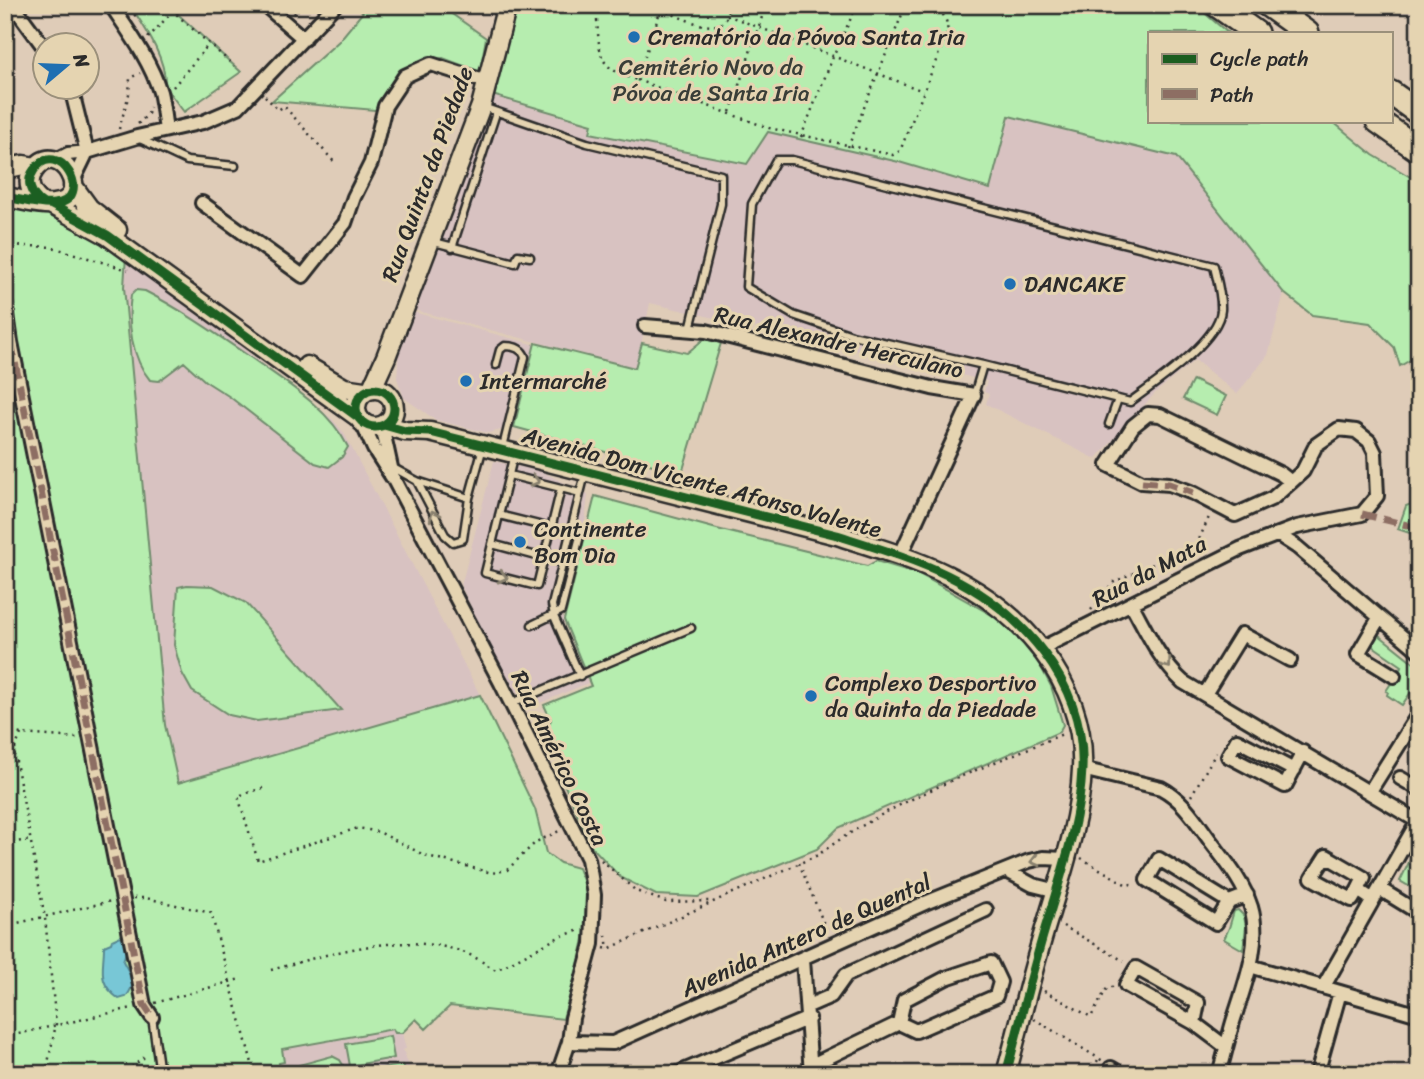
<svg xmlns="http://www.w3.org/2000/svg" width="1424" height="1079" font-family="Sriracha,sans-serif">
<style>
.built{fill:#d8c2c1}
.green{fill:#b6edaf;stroke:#708c6d;stroke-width:2}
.water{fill:#78c7d6;stroke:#598992;stroke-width:2}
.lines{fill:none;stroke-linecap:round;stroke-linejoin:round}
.lane-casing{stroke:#2b2b2b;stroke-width:11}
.street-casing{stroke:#2b2b2b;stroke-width:18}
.secondary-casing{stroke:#2b2b2b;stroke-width:23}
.highway-casing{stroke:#2b2b2b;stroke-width:28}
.path{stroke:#2b2b2b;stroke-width:2.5;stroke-dasharray:2 5;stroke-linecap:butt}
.lane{stroke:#e5d4b1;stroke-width:6}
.street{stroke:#e5d4b1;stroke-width:12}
.secondary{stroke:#e5d4b1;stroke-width:18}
.highway{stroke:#e5d4b1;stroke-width:23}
.quiet{stroke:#8d6e63;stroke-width:7;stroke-dasharray:14 7;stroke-linecap:butt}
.cycleway-casing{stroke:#e5d4b1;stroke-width:13}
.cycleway{stroke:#1b5e20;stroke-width:9}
.oneway{stroke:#88806e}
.poi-dot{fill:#1f6fb2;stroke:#e5d4b1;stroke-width:2.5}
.labels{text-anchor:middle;stroke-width:6;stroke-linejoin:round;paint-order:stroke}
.poi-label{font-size:23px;fill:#2b2b2b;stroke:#e5d4b1;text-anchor:start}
.park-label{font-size:23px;fill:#393e38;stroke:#e5d4b1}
.street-label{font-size:23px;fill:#2b2b2b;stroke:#e5d4b1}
</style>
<rect width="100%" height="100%" fill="#dfccb8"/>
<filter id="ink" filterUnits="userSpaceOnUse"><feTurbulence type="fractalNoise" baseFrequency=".0143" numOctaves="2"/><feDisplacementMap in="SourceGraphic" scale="14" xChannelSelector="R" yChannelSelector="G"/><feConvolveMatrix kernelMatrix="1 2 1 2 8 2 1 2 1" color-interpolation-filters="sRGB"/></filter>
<g filter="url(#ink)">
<!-- built -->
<path class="built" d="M492 95 592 124 591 133 747 164 768 131 899 162 989 189 1009 116 1176 157 1284 293 1268 355 1237 394 1195 360 1156 392 1096 459 986 404 989 394 984 392 987 381 650 303 636 368 414 310Z
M126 255 332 419 344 433 480 695 178 783 165 725 124 287Z
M413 312 536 345 514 427 488 433 436 420 404 398 397 378 399 348Z
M494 461 543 472 588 495 583 541 563 616 564 627 588 683 533 706 509 686 461 586Z
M394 1029 395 1033H402L406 1049 403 1050 412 1074H281L279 1063 281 1049Z"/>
<!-- green -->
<path class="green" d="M130 5H168L241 72 184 112 165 87C167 59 145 28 130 5Z
M359 5H439L486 38 480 72 443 58 421 62 400 72 375 110 272 101 339 41 363 12 358 8Z
M517 5H1195L1228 33H1149V121H1332L1373 155 1419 182V355L1400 366 1394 347 1370 323 1312 315 1284 293 1176 157 1009 116 990 189 899 162 768 132 747 164 590 133 592 124 492 95Z
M5 206 63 217 126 255 124 287 165 725 178 783 480 695 535 809 546 853 560 863 578 868C580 874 584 881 586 888 595 918 571 988 563 1019L450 1006 426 1029 416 1019 402 1033H395L393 1029 282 1049 284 1062 279 1063 281 1074H5Z
M136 290 145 291C182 310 216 334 250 357 285 382 329 408 348 447L342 457 329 467 315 463 230 397 205 381 184 362 159 381 150 380C132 359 127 323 131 295Z
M704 339 721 343 682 473 514 427 535 343 635 368 642 343 687 353Z
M1193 380 1226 396 1217 415 1183 399Z
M595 496 717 529 867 566 876 561 919 574 997 618 1018 636 1035 656 1051 686 1063 725 1059 732 838 828 817 849 698 897 656 895 620 877 592 847 557 768 562 758 547 727 551 720 544 705 591 686 564 620Z
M1419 501V536L1398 529 1406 506Z
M187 585 213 586 246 603 341 710 257 721 229 715 192 691 182 673 174 645 178 587Z
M1379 635 1419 667 1416 682 1419 683V692H1411L1402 705 1387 695 1388 692 1386 691 1402 666 1370 644 1375 636Z
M1419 848V892L1400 881 1411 858Z
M1238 910 1244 916 1246 927 1243 950 1224 939 1229 928 1234 911Z
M390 1036 394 1058 350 1066 346 1044Z
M332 1056 340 1060 346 1070 353 1072 403 1065 406 1074H296L299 1065Z"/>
<!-- water -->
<path class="water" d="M125 934 127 949 123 961C130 976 139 980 126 997L119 999C96 982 104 969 104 946L111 943 112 940Z"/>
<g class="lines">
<!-- lane casing -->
<g class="lane-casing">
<path id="lane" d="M483 107 587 143 721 175V204L690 329
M140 139 187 161 235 166
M438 243 515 263 518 255 530 257
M452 248 496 113
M496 365 500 350 505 346C514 346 522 348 525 357L503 447
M974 395 983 365 1130 402C1154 384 1218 342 1221 310 1222 296 1217 280 1214 266L792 160H776L752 204 746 287 793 315 852 335 983 365
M1109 424 1118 399
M514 454 485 573 537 586 561 488 580 493
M392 467 417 481 469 498 483 447
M509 475 561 488
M417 481 445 535 453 542 463 539 469 498
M499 515 551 528
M492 544 544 558
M532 625 561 611 581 532
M580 676 554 616 552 605 585 474
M512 703 691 628
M152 1017 160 1074
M541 1073V1074"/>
</g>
<!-- street casing -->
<g class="street-casing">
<path id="street" d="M13 5 46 50
M111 5C129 32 150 60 160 92 163 104 164 118 166 130
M265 5 304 39
M71 88 87 152
M54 161 68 154 87 152 137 137 203 122 238 107 335 5
M73 181 87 152
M202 203 303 276 345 223 354 197 371 163 385 106 405 76 431 64 487 82
M5 301 11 342 144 1005 152 1017
M645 326 706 331 932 388 974 395 900 556
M1148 414 1160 415 1281 474 1291 482 1273 498 1235 515 1193 493 1169 484 1142 482 1108 465 1133 426Z
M362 423 374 449 394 480 501 683 588 859 594 895 592 944 572 1018 569 1042 558 1074
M382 426 392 472
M1277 534 1297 547 1419 651
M1132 605C1147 632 1160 661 1183 682L1419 822
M1379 618 1358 654 1394 676
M1042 648 1240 549 1297 527 1362 514 1377 496 1375 453 1369 441 1356 431 1339 429 1316 445 1303 471 1291 482
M1205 694 1242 634 1290 660
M1082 769 1161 788C1184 800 1197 823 1212 843 1227 863 1243 882 1251 907 1262 944 1244 986 1233 1022 1228 1039 1224 1057 1219 1074
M1294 770 1237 740 1228 756 1285 786 1303 752
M1400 778 1419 789
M1370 791 1419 713
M1007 871 1033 885 1057 891
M1380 889 1419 913
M1358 890 1364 878 1326 856 1312 878 1352 900 1358 890 1373 900
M1229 902 1159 859 1147 880 1216 923 1229 902 1247 895
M803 959 811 1074
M1250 966 1419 1015
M1324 986 1418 821
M808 1006 831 996 846 975 986 910
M1194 1023 1198 1003 1136 968 1126 985 1194 1023 1226 1047
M569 1042 613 1043 925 903 1029 861 1043 858 1065 859
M812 1065 899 1023 916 1031 996 996 1000 982 991 963 946 978 904 1000 899 1023
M676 1074 809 1018
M1108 1074 1111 1068 1121 1074
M1317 1074 1340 992"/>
</g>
<!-- secondary casing -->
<g class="secondary-casing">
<path id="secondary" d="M5 169 23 165 36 167
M73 186 89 208 117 230
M5 197C19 199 41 206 54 204 97 200 58 135 34 170 25 182 31 195 42 203
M52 205 107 235 358 417
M307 366 344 388 364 391
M372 388 386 357 481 106 507 5
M356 408a19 19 0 1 1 38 0a19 19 0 1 1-38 0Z
M384 425 405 431 430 432 837 535C874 547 912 558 947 575 1021 611 1086 682 1082 769 1080 820 1062 872 1048 919 1032 970 1020 1023 1006 1074"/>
</g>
<!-- highway casing -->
<g class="highway-casing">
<path id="highway" d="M1217 5 1256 33
M1268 5 1307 33
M1391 93 1419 113
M1378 121 1419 150"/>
</g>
<!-- path -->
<path class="path" d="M166 5 234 66
M661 9C679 16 730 45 728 5
M294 14 300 5
M727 15 923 91
M134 16 147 5
M597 20C600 58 598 68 637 80L661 9 655 5
M148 38 172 12
M637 80 769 128 893 155 900 151 947 33C949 21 943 13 934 5
M173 87 209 44
M265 96 278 110 284 106 336 164
M730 112 766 5
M138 124 148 114 150 107
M119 129 129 94 130 78 140 73
M801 137 833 57 857 5
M848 147 906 5
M5 245 52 247 128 270
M1091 610 1114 582 1197 544 1209 517
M5 730 21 734 78 738
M21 734 14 751 45 918 56 1024 47 1068
M263 788 238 796 258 861 358 828 379 832 424 855 492 873 507 870 536 842 559 831
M1191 796 1216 753
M5 843 32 840
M1081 858 1127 885 1136 883
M601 860 636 891 666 902 710 901
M799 863 828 934
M134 898H146L211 913 255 1074
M5 926 111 901
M1063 926 1124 961
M606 935 608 949
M604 948 608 949 818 855C892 800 981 769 1065 733
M271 970C332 953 405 929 468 954 477 958 487 965 496 970L559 937 577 931 580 927
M1044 991 1091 1017 1107 988 1116 986
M155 1003 240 979
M1034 1019 1103 1061
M5 1037 132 1008
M28 1074 47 1068 60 1074
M129 1074 133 1066 147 1055
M1024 1074 1027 1062 1026 1061
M1090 1074 1099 1058"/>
<!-- lane -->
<use href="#lane" class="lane"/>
<!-- street -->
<use href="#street" class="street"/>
<!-- secondary -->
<use href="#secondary" class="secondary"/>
<!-- highway -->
<use href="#highway" class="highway"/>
<!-- quiet -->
<path class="quiet" d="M5 301 11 342 144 1005 152 1017
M1142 482 1169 484 1193 493
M1362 514 1419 528"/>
<!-- cycleway casing -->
<g class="cycleway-casing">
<path id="cycleway" d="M5 197C19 199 41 206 54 204 97 200 58 135 34 170 25 182 31 195 42 203
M52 205 107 235 358 417
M356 408a19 19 0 1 1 38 0a19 19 0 1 1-38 0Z
M384 425 405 431 430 432 837 535C874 547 912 558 947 575 1021 611 1086 682 1082 769 1080 820 1062 872 1048 919 1032 970 1020 1023 1006 1074"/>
</g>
<!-- cycleway -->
<use href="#cycleway" class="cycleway"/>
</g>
<!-- one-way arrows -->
<defs><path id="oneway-chevron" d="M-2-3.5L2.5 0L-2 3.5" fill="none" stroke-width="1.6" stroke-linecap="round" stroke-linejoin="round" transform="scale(1.75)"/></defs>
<g class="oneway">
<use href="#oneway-chevron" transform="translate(535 481) rotate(14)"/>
<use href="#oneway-chevron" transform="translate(434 515) rotate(-117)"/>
<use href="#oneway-chevron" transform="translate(503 577) rotate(14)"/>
<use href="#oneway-chevron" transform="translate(1167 664) rotate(53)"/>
<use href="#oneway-chevron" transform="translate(1035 861) rotate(166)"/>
</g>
</g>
<!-- markers -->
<g class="poi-dot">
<circle cx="634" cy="37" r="7"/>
<circle cx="1010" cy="284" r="7"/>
<circle cx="466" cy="381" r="7"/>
<circle cx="520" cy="542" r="7"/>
<circle cx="811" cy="696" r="7"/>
</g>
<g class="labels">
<!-- poi labels -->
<g class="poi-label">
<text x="648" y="45">Crematório da Póvoa Santa Iria</text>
<text x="1024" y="292">DANCAKE</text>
<text x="480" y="389">Intermarché</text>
<text x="534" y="537">Continente<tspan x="534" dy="26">Bom Dia</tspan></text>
<text x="825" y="691">Complexo Desportivo<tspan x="825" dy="26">da Quinta da Piedade</tspan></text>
</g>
<!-- park labels -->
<g class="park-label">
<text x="711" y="75">Cemitério Novo da<tspan x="711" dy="26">Póvoa de Santa Iria</tspan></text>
</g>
<!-- street labels -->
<g class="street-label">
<text transform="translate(427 174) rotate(-70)" y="8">Rua Quinta da Piedade</text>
<text transform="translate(839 342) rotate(13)" y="8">Rua Alexandre Herculano</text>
<text transform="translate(702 482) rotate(15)" y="8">Avenida Dom Vicente Afonso Valente</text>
<text transform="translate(1149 571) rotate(-28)" y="8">Rua da Mata</text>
<text transform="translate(560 758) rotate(64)" y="8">Rua Américo Costa</text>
<text transform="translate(806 935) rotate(-24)" y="8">Avenida Antero de Quental</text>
</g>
</g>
<!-- margin -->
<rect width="1424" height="1079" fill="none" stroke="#e5d4b1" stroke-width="28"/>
<rect x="14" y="14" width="1396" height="1051" fill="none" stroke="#2b2b2b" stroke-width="2.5" filter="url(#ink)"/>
<!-- legend -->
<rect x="1148" y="32" width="245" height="91" fill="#e5d4b1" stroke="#9b907b" stroke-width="2"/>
<rect x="1162" y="54" width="35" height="10" fill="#1b5e20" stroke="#9b907b" stroke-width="2"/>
<text x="1210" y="66" font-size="21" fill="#2b2b2b">Cycle path</text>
<rect x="1162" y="89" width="35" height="10" fill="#8d6e63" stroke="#9b907b" stroke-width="2"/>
<text x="1210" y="102" font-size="21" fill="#2b2b2b">Path</text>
<!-- north arrow -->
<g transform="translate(66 66) rotate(71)"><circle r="33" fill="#e5d4b1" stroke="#9b907b" stroke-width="2"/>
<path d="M0-5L12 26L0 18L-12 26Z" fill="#1f6fb2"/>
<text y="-10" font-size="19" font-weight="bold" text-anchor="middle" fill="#2b2b2b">N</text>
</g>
</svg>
